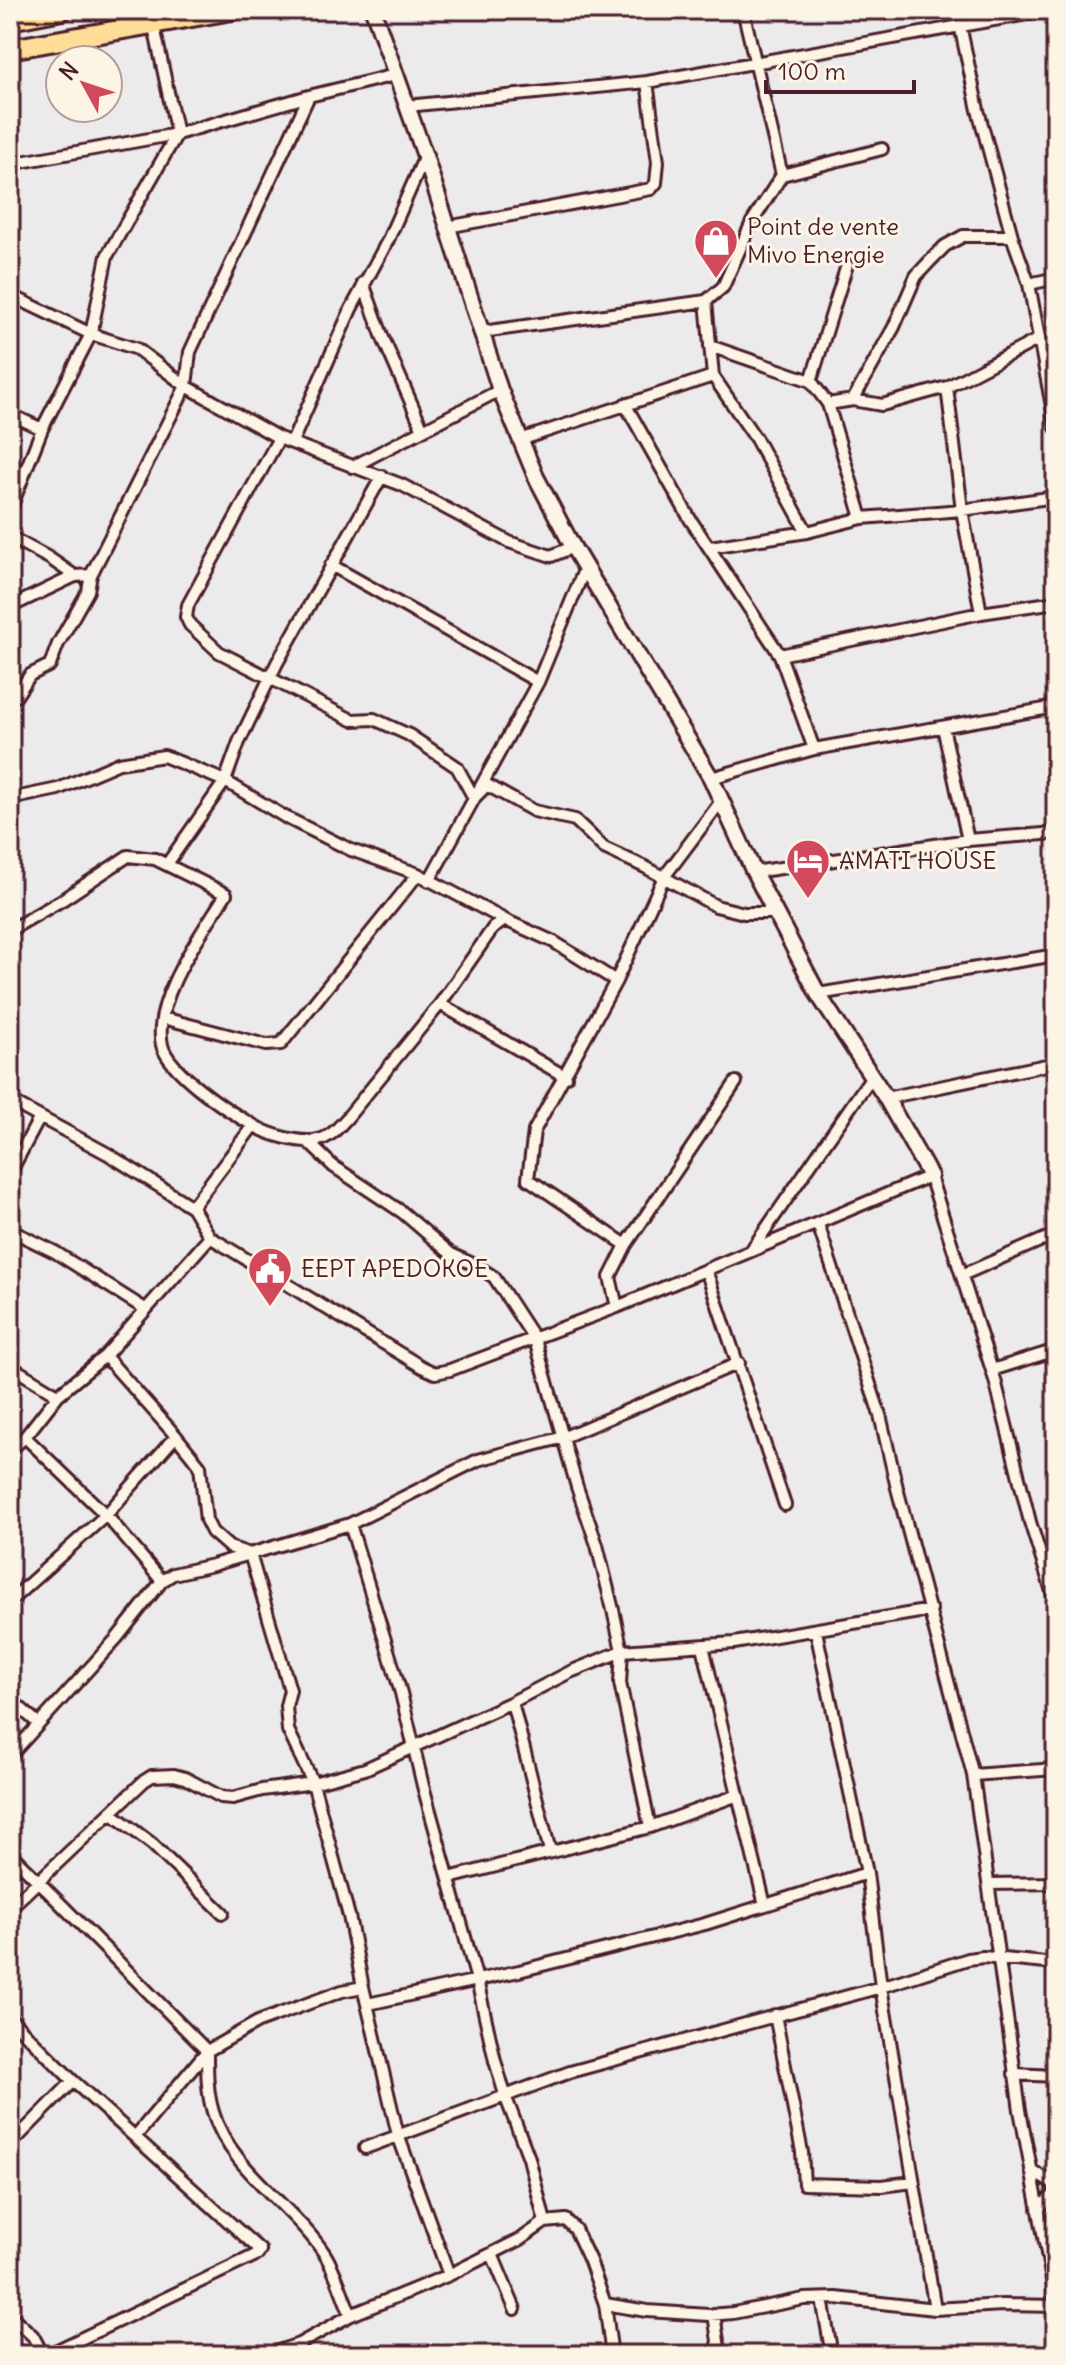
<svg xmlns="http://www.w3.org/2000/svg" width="1066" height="2365" font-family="Delius,sans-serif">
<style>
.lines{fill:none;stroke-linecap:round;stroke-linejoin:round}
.street-casing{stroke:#4a1f2b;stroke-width:16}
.secondary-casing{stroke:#4a1f2b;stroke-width:20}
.highway-casing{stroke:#4a1f2b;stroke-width:24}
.street{stroke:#fcf5e5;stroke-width:10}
.secondary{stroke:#fcf5e5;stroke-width:14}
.highway{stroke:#fedd96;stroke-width:18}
.labels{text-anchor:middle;stroke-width:6;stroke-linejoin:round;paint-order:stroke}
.poi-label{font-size:24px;fill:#4a1f2b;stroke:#fcf5e5;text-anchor:start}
</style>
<rect width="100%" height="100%" fill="#eceaeb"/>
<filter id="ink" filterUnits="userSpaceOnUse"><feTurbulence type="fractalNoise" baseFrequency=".0125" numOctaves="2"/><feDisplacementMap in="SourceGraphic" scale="16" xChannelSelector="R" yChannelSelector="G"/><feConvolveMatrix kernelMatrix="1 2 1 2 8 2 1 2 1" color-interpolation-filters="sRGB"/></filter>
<g filter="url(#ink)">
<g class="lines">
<!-- street casing -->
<g class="street-casing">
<path id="street" d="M743 10 782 175 752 222 723 287 706 301 713 376 756 439 807 532
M960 25 978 110 1012 236 1029 284 1056 428
M407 106 647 82 1050 10
M10 164 177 134 309 96 395 75
M782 175 882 149
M447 227 651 189 656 183 658 162 647 82
M363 283 383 338 423 430
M1029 284 1056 278
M10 295 91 334 137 349 186 386 279 438 402 485 509 542 551 556 573 547
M482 332 706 301
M710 346 811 381 828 404 862 518
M811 381 847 265
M947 387 962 510 981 613
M853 400 894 327 916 276 930 261 945 246 963 236H1012
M625 404 690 519 780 655 814 749
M828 404 853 400 882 405 947 387 1039 339
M10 414 42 429
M279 438 188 605 186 617 190 625 219 652 352 720 374 719 409 735 457 767 474 798 487 785 534 811 575 820 604 848 645 867 716 906 744 913H777
M520 440 713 376
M292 442 351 309 387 242 425 156
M352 467 500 390
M10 510 42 429 91 334 107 256 177 134 153 22
M10 537 49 558 75 576 91 575
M710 547 807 532 862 518 962 510 1056 497
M331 565 538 682 429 881
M10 607 75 576
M780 655 981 613 1056 602
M538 682 585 568
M10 698 16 696 30 675 50 665 58 644 88 591 91 575 186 386 190 352 309 96
M943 727 968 840
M711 778 814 749 1056 707
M10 799 58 789 119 763 164 756 225 781 285 817 351 850 418 874 505 920 554 942 616 981
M167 864 225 781 239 742 277 663 382 476
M754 872 968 840 1056 833
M10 930 62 900 128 856 155 859 226 894C203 932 152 999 162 1045 168 1071 229 1112 253 1125 269 1135 300 1144 318 1140 330 1138 339 1127 347 1118L440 1004 493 928 505 920
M818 994 1056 955
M440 1004 566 1077
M163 1018 266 1045 281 1044 418 874
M886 1098 1056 1063
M10 1101 108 1154 192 1207 210 1237 422 1367 435 1373 450 1370 617 1307 930 1176 995 1380 1030 1522 1056 1604
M307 1141 333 1166 402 1212 451 1254 475 1265 494 1277 535 1340 577 1487 597 1545 613 1610 622 1651 620 1683 650 1827
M10 1173 40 1117
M192 1207 253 1126
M818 1224 880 1415 897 1488 973 1775 1020 2110 1056 2301
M10 1230 55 1252 145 1309
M626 1245 528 1179 534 1131 616 981 664 877 722 800
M752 1249 872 1076
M706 1270 785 1505
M962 1275 1056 1234
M617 1307 610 1277 626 1245 736 1082
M10 1366 58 1395
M992 1370 1056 1350
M176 1436 200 1466 206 1520 212 1532 229 1547 250 1554 290 1690 286 1706 288 1730 313 1783 349 1916 363 1987 398 2135 449 2275
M25 1437 106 1515 162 1581
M10 1450 25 1437 58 1395 105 1356 210 1237
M10 1601 106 1515 176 1436 105 1356
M816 1631 867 1873 881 1987 935 2309
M10 1699 39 1724
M512 1702 550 1851
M10 1756 117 1638 162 1581 173 1574 213 1565 350 1524 478 1460 564 1437 739 1363
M973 1775 1056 1769
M738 1795 765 1905
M111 1813 152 1844 223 1913
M10 1853 207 2051C207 2071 207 2093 213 2112 229 2168 293 2206 324 2253 336 2271 342 2295 351 2315
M449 1878 650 1827 738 1795 703 1646
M988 1884 1056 1883
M10 1908 144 1781 152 1776 174 1775 185 1778 221 1797 233 1798 262 1790 313 1783 365 1769 512 1702 570 1672 622 1651 734 1643 931 1610
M368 2004 519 1971 705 1924 867 1873
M775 2015 802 2152 804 2184 882 2186 913 2182
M10 2018 73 2081 260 2250 258 2254 47 2355
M1014 2074 1056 2076
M135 2137 207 2051 258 2022 342 1991 363 1987
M10 2145 73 2081
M365 2148 570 2072 881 1987 968 1959 983 1957 1056 1964
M1031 2170 1056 2186
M1038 2209 1056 2193
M545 2222 566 2220 575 2229 590 2261 605 2304 612 2355
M492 2254 515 2309
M822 2299 832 2355
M605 2304 647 2311 709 2315 733 2313 804 2299 836 2298 935 2309 1003 2305 1056 2306
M714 2314 720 2355
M10 2315 33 2336 43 2355
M266 2355 299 2344 351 2315 449 2275 521 2239 545 2222 529 2158 506 2098 495 2061 477 1980 423 1786 401 1693 350 1524"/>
</g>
<!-- secondary casing -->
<g class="secondary-casing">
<path id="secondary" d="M373 10 425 156 500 390 536 477 573 547 711 778 754 872 818 994 886 1098 930 1176"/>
</g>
<!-- highway casing -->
<g class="highway-casing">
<path id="highway" d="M10 20 62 10
M10 49 232 10"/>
</g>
<!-- street -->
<use href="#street" class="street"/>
<!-- secondary -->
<use href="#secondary" class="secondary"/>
<!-- highway -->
<use href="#highway" class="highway"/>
</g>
</g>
<!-- icons -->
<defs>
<g id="shop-pin" transform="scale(2.3)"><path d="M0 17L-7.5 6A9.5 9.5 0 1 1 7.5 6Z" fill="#d1495b" stroke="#fcf5e5"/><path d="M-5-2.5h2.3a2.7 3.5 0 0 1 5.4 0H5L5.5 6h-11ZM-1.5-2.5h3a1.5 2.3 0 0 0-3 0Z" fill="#fff"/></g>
<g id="hotel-pin" transform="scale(2.3)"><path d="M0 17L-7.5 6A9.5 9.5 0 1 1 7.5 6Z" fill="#d1495b" stroke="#fcf5e5"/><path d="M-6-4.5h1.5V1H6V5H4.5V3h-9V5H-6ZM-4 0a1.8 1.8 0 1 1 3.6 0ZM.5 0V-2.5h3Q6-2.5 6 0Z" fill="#fff"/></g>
<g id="civic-pin" transform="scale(2.3)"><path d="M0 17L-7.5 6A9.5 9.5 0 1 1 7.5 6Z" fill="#d1495b" stroke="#fcf5e5"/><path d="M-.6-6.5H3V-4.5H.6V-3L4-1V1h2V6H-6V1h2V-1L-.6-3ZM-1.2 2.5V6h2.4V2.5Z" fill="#fff"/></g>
</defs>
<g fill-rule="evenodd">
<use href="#shop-pin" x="716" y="241"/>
<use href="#hotel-pin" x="808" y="861"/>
<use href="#civic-pin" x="270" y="1269"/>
</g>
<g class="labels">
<!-- poi labels -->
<g class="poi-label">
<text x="747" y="235">Point de vente<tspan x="747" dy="28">Mivo Energie</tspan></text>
<text x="839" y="869">AMATI HOUSE</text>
<text x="301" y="1277">EEPT APEDOKOE</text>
</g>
</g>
<!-- margin -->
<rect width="1066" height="2365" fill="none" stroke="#fcf5e5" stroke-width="40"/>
<rect x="20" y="20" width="1026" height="2325" fill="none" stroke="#4a1f2b" stroke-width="3" filter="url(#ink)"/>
<!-- north arrow -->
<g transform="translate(84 84) rotate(310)"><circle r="38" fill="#fcf5e5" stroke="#b59f9b" stroke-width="2"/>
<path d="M0-6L14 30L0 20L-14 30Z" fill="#d1495b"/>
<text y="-12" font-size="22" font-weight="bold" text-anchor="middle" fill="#4a1f2b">N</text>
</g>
<!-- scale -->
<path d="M766 80v12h148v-12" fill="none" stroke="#4a1f2b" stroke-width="4"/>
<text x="778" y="80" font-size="24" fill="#4a1f2b" stroke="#fcf5e5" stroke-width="6" paint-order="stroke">100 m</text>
</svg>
